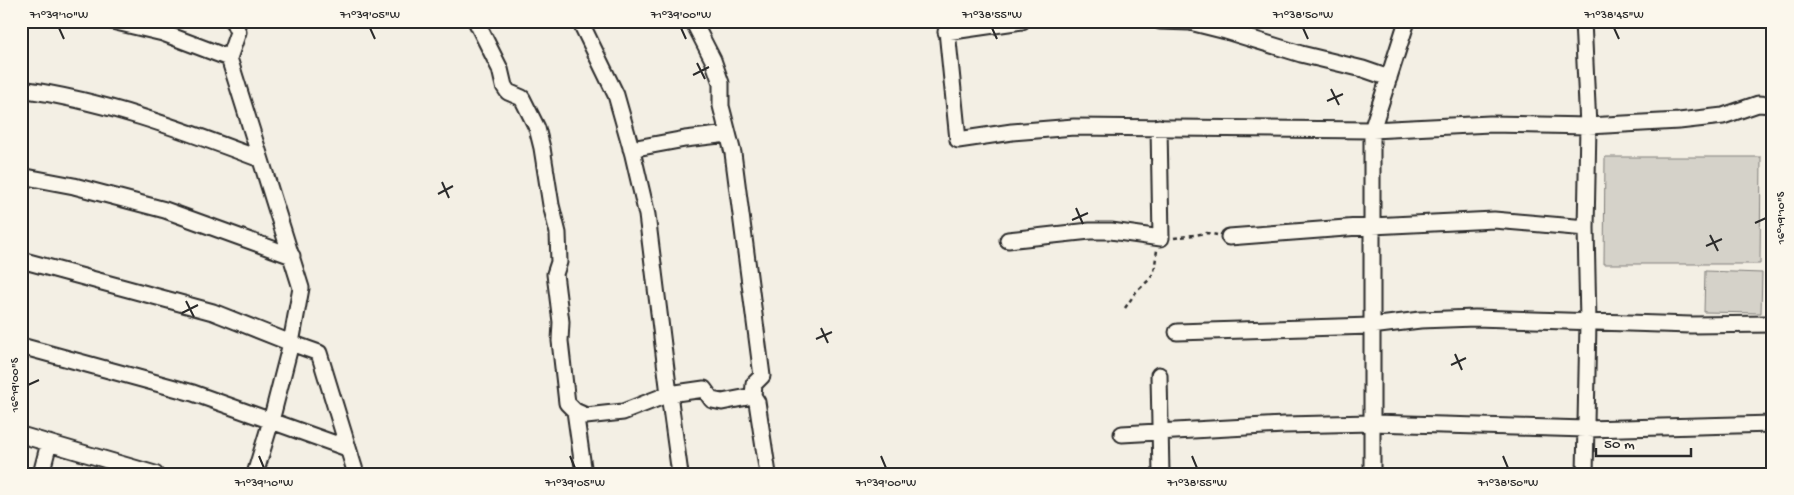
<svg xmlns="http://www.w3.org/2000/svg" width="1794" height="495" font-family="'Gochi Hand',sans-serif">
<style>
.green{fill:#d5d2c9;stroke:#807e7a}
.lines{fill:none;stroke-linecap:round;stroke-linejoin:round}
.minor-casing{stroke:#2b2b2b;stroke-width:19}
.path{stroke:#2b2b2b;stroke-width:2.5;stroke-dasharray:4 4;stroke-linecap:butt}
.minor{stroke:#fbf7ec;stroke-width:15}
.ticks{fill:none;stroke:#2b2b2b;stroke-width:2}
.neatline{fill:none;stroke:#2b2b2b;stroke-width:2}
.ticks-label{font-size:12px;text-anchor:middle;fill:#2b2b2b}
</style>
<rect width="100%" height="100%" fill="#f3efe4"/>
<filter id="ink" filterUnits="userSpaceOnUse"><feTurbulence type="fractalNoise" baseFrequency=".02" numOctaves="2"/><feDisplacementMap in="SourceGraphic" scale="10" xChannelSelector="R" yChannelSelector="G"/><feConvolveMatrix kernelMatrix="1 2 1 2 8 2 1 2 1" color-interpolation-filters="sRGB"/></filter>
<g filter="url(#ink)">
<!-- green -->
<path class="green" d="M1605 157H1761L1760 264H1604Z
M1705 271 1762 273 1761 313 1704 312Z"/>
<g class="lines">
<!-- minor casing -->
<g class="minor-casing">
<path id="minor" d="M112 21 163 33 229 58
M233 21 238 32 229 58 301 288 291 343 271 421 255 474
M476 21 500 69 504 86 508 92 522 98 537 128 542 148 551 205 558 233 559 262 555 274 561 322 560 341 567 403 575 411 584 474
M580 21 616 95 633 155 647 215 669 394 680 474
M693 21 713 60 721 83V106L733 153 762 376 754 384 753 396 757 402 768 474
M946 21 958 140 1012 132 1074 127 1372 130 1490 124 1588 126 1679 121 1723 116 1758 104 1773 105
M1160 21 1190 22 1226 31 1301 54 1363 69 1389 78
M1583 21 1588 126 1586 228 1588 322 1585 474
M946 32 1022 21
M21 89C106 101 180 129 260 159
M631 149 685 139 728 134
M21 176 74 186 165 210 292 256
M1229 237 1372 226 1494 220 1586 228
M1008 240 1090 231H1111L1161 238 1159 127
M21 260 213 312 291 343 319 353 356 474
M1177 332 1371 326 1420 320 1475 318 1691 325 1773 324
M21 346 193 393 347 448
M1159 375 1161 474
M575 411 586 416 623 412 669 394 704 389 712 400 722 402 753 396
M1122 434 1284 425 1372 423 1586 429 1773 424
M21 435 155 474
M41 474 49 443
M1372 474V130L1407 21"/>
</g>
<!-- path -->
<path class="path" d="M1174 238 1207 233 1217 235
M1125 308 1136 292 1150 279 1154 272 1157 250"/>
<!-- minor -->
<use href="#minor" class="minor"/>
</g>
</g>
<!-- ticks -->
<path class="ticks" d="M59 28 64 39M370 28 375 39M681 28 686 39M992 28 997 39M1303 28 1308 39M1614 28 1619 39M697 63 705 79M693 75 709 67M1331 89 1339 105M1327 101 1343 94M442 182 449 198M438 194 453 186M1076 208 1083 224M1072 220 1088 213M1755 223 1766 218M1710 235 1718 251M1706 246 1722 239M186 301 194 317M182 313 198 305M821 328 828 343M816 339 832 332M1455 354 1462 370M1451 365 1466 358M28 385 39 380M259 456 264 468M570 456 575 468M881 456 886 468M1192 456 1197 468M1503 456 1508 468"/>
<!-- margin -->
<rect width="1794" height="495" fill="none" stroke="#fbf7ec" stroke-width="55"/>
<!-- scale -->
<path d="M1596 448v8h95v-8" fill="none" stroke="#2b2b2b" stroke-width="2.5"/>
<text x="1604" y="448" font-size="15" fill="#2b2b2b" stroke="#fbf7ec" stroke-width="4" paint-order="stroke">50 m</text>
<rect x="28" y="28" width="1738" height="440" class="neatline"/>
<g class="ticks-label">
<text x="59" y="18">71°39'10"W</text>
<text x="370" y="18">71°39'05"W</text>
<text x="681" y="18">71°39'00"W</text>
<text x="992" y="18">71°38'55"W</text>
<text x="1303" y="18">71°38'50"W</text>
<text x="1614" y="18">71°38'45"W</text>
<text transform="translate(1780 218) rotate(-90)" y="4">16°19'10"S</text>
<text transform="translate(14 385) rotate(-90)" y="4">16°19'00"S</text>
<text x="264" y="486">71°39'10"W</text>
<text x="575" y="486">71°39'05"W</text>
<text x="886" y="486">71°39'00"W</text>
<text x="1197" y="486">71°38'55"W</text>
<text x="1508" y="486">71°38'50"W</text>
</g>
</svg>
